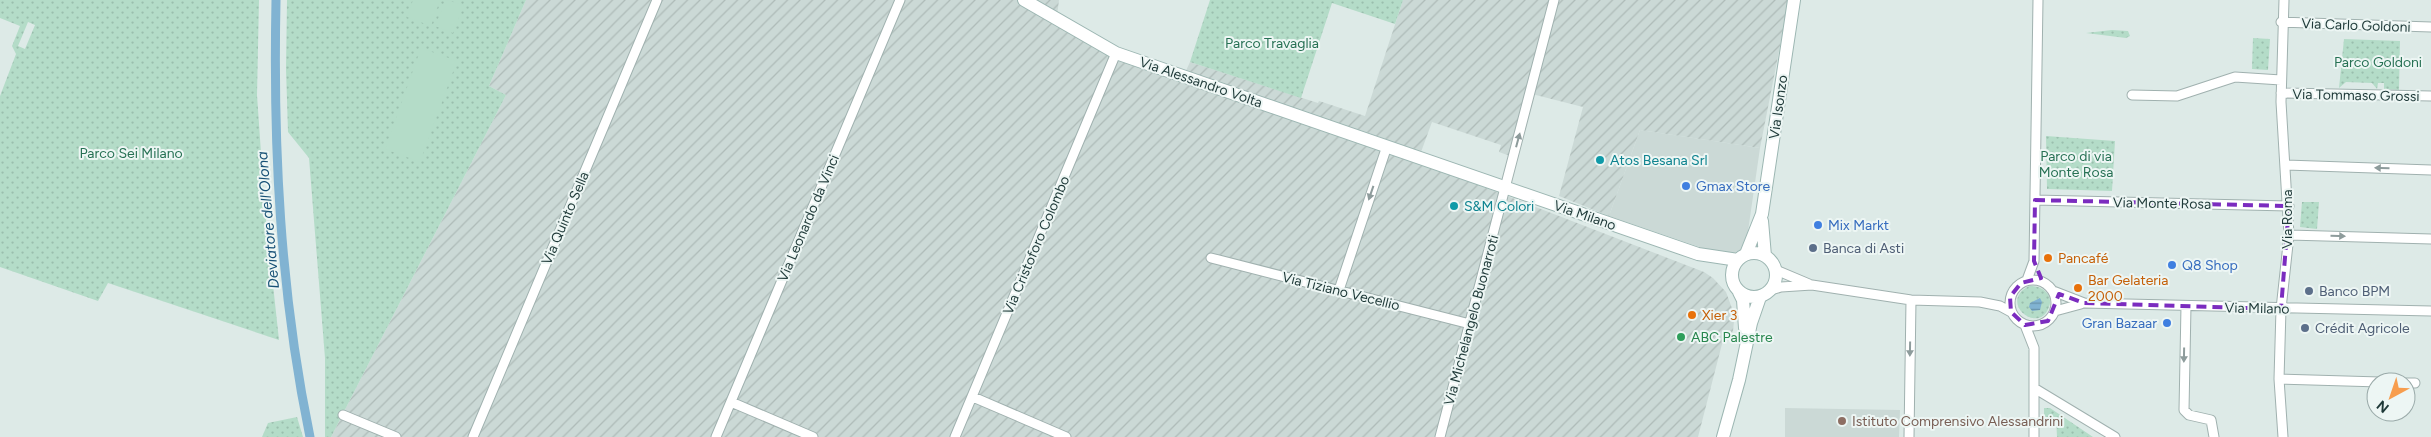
<svg xmlns="http://www.w3.org/2000/svg" width="2431" height="437" font-family="Figtree,sans-serif">
<style>
.built{fill:#cbd9d6}
.industrial{fill:url(#industrial-furrows)}
.green{fill:url(#green-dots);fill-rule:evenodd}
.pitch{fill:#b4dcc8}
.water{fill:url(#water-rules)}
.lines{fill:none;stroke-linecap:round;stroke-linejoin:round}
.canal{stroke:#81b3d2;stroke-width:9}
.street-casing{stroke:#a0b1af;stroke-width:11}
.secondary-casing{stroke:#9cb6b2;stroke-width:14}
.street{stroke:#fff;stroke-width:9}
.secondary{stroke:#fff;stroke-width:12}
.oneway{fill:#8e9c9c}
.marked{fill:none;stroke:#7b2cbf;stroke-width:4;stroke-dasharray:10 6;stroke-linejoin:round}
.culture-dot{fill:#0f9aa8;stroke:#edf6f4;stroke-width:2}
.shop-dot{fill:#3f7fe0;stroke:#edf6f4;stroke-width:2}
.service-dot{fill:#5c6f8a;stroke:#edf6f4;stroke-width:2}
.food-dot{fill:#e8710a;stroke:#edf6f4;stroke-width:2}
.leisure-dot{fill:#2e9e5b;stroke:#edf6f4;stroke-width:2}
.education-dot{fill:#8d6e63;stroke:#edf6f4;stroke-width:2}
.labels{text-anchor:middle;stroke-width:4;stroke-linejoin:round;paint-order:stroke}
.street-label{font-size:14px;fill:#1e3938;stroke:#edf6f4}
.park-label{font-size:14px;fill:#277154;stroke:#edf6f4}
.culture-label{font-size:14px;fill:#0d838f;stroke:#edf6f4;text-anchor:start}
.shop-label{font-size:14px;fill:#366cbe;stroke:#edf6f4;text-anchor:start}
.service-label{font-size:14px;fill:#4e5e75;stroke:#edf6f4;text-anchor:start}
.food-label{font-size:14px;fill:#c56008;stroke:#edf6f4;text-anchor:start}
.leisure-label{font-size:14px;fill:#27864d;stroke:#edf6f4;text-anchor:start}
.education-label{font-size:14px;fill:#785e54;stroke:#edf6f4;text-anchor:start}
.water-label{font-size:15px;font-style:italic;fill:#175176;stroke:#edf6f4}
</style>
<defs>
<pattern id="industrial-furrows" width="10" height="10" patternUnits="userSpaceOnUse" patternTransform="scale(1.25)"><rect width="10" height="10" fill="#cbd9d6"/><path d="M-1 1l2-2M0 10L10 0M9 11l2-2" fill="none" stroke="#aebbb8"/></pattern>
<pattern id="green-dots" width="8" height="8" patternUnits="userSpaceOnUse" patternTransform="scale(1.25)"><rect width="8" height="8" fill="#b4dcc8"/><path d="M2 2h.1M6 6h.1" fill="none" stroke="#9abead" stroke-width="1.8" stroke-linecap="round"/></pattern>
<pattern id="water-rules" width="6" height="5" patternUnits="userSpaceOnUse" patternTransform="scale(1.25)"><rect width="6" height="5" fill="#81b3d2"/><path d="M0 2.5h6" fill="none" stroke="#6993ab"/></pattern>
</defs>
<rect width="100%" height="100%" fill="#ddeae7"/>
<!-- built -->
<path class="built" d="M1640 130 1760 148 1747 238 1740 250 1730 255 1717 253 1609 216Z
M1785 408 1900 410 1899 437H1785Z"/>
<!-- industrial -->
<path class="industrial" d="M526 0H1020L1113 54 1183 77 1190 62 1318 103 1319 101 1365 116 1403 0H1789L1760 148 1640 130 1609 216 1559 196 1583 107 1528 93 1510 156 1499 152 1501 145 1432 122 1421 152 1360 130 1354 137 1704 272 1713 278 1726 292 1733 311 1734 321 1733 331 1729 339 1722 344 1698 437H331L506 95 489 86Z
M1029 0H1059L1057 16Z"/>
<!-- green -->
<path class="green" d="M0 0H259L257 95 265 211 279 340 108 283 98 301 0 267V96L16 54 12 46 20 26 0 18ZM28 22 35 25 25 49 18 46Z
M287 0H526L489 86 506 95 331 437H325V358L309 158 288 132 286 69Z
M1210 0H1403L1395 24 1332 3 1301 98 1190 62Z
M2112 30 2128 31 2130 36 2126 38 2086 33Z
M2253 38 2270 39 2268 70 2252 69Z
M2344 39 2400 41 2399 90 2384 89V83H2378L2377 89 2372 83 2346 82 2339 88Z
M2046 136 2115 141 2112 191 2047 189Z
M2302 202H2319L2317 229 2300 227Z
M2029 286C2041 285 2054 294 2049 307 2039 336 1997 302 2029 286Z
M2044 408H2050L2093 437H2057L2056 417H2044Z
M297 417 303 437H262L268 423Z"/>
<!-- pitch -->
<path class="pitch" d="M413 0H440L431 26 407 17Z
M446 0 464 5 453 33 435 26Z
M421 48 457 61 420 162 385 149Z"/>
<!-- water -->
<path class="water" d="M2040 298 2042 302 2040 310 2032 311 2029 307 2030 303Z"/>
<g class="lines">
<!-- canal -->
<path class="canal" d="M276 0C273 147 280 292 310 437"/>
<!-- street casing -->
<g class="street-casing">
<path id="street" d="M2281 22 2431 27
M2281 93 2431 96
M2132 95 2177 96 2235 77 2281 80
M2286 165 2431 170
M2035 200 2289 206
M2289 235 2431 239
M1211 258 1470 324
M1776 270 1809 284
M2010 303a23 23 0 1 1 46 0a23 23 0 1 1-46 0Z
M2027 280 2034 261 2038 0
M1339 290 1387 146
M1771 290 1781 287 1812 285 1911 300 1980 302 2000 306 2011 312
M2053 291 2084 303 2431 311
M2186 306 2184 410 2189 415 2211 420 2214 437
M2055 311 2081 304
M2025 325 2034 348V437
M2279 379 2380 382
M2406 383H2415
M2034 388 2115 437
M973 397 1066 437
M731 402 813 437
M343 415 396 437
M473 437 657 0
M716 437 900 0
M955 437 1116 53
M1440 437 1554 0
M1909 437 1911 300
M2283 437 2279 379 2281 309 2289 235 2281 102 2284 0"/>
</g>
<!-- secondary casing -->
<g class="secondary-casing">
<path id="secondary" d="M1024 0 1116 53 1698 254 1738 260
M1762 221 1765 256
M1732 275a22 22 0 1 1 44 0a22 22 0 1 1-44 0Z
M1746 254 1762 214 1794 0
M1739 292 1743 300 1745 328
M1723 437 1739 380 1751 323 1760 297"/>
</g>
<!-- street -->
<use href="#street" class="street"/>
<!-- secondary -->
<use href="#secondary" class="secondary"/>
</g>
<!-- one-way arrows -->
<defs><path id="oneway-solid" d="M-6-.8H1V-3.2L6.5 0L1 3.2V.8H-6Z" transform="scale(1.25)"/></defs>
<g class="oneway">
<use href="#oneway-solid" transform="translate(1518 140) rotate(-75)"/>
<use href="#oneway-solid" transform="translate(2382 168) rotate(-178)"/>
<use href="#oneway-solid" transform="translate(1371 193) rotate(109)"/>
<use href="#oneway-solid" transform="translate(2338 236) rotate(2)"/>
<use href="#oneway-solid" transform="translate(1910 349) rotate(91)"/>
<use href="#oneway-solid" transform="translate(2184 355) rotate(91)"/>
</g>
<!-- marked area -->
<path class="marked" d="M2035 200 2289 206 2281 309 2084 303 2059 294 2048 321 2025 325 2011 312 2010 297 2021 283 2041 278 2034 261Z"/>
<!-- markers -->
<g class="culture-dot">
<circle cx="1600" cy="160" r="5"/>
<circle cx="1454" cy="206" r="5"/>
</g>
<g class="shop-dot">
<circle cx="1686" cy="186" r="5"/>
<circle cx="1818" cy="225" r="5"/>
<circle cx="2172" cy="265" r="5"/>
<circle cx="2167" cy="323" r="5"/>
</g>
<g class="service-dot">
<circle cx="1813" cy="248" r="5"/>
<circle cx="2309" cy="291" r="5"/>
<circle cx="2305" cy="328" r="5"/>
</g>
<g class="food-dot">
<circle cx="2048" cy="258" r="5"/>
<circle cx="2078" cy="288" r="5"/>
<circle cx="1692" cy="315" r="5"/>
</g>
<circle class="leisure-dot" cx="1681" cy="337" r="5"/>
<circle class="education-dot" cx="1842" cy="421" r="5"/>
<g class="labels">
<!-- street labels -->
<g class="street-label">
<text transform="translate(2356 25) rotate(2)" y="5">Via Carlo Goldoni</text>
<text transform="translate(1201 82) rotate(19)" y="5">Via Alessandro Volta</text>
<text transform="translate(2356 95) rotate(1)" y="5">Via Tommaso Grossi</text>
<text transform="translate(1778 107) rotate(-82)" y="5">Via Isonzo</text>
<text transform="translate(2162 203) rotate(1)" y="5">Via Monte Rosa</text>
<text transform="translate(1585 215) rotate(19)" y="5">Via Milano</text>
<text transform="translate(565 218) rotate(-67)" y="5">Via Quinto Sella</text>
<text transform="translate(808 218) rotate(-67)" y="5">Via Leonardo da Vinci</text>
<text transform="translate(2287 219) rotate(-90)" y="5">Via Roma</text>
<text transform="translate(1036 245) rotate(-67)" y="5">Via Cristoforo Colombo</text>
<text transform="translate(1341 291) rotate(14)" y="5">Via Tiziano Vecellio</text>
<text transform="translate(2257 308) rotate(1)" y="5">Via Milano</text>
<text transform="translate(1471 320) rotate(-75)" y="5">Via Michelangelo Buonarroti</text>
</g>
<!-- park labels -->
<g class="park-label">
<text x="1272" y="48">Parco Travaglia</text>
<text x="2378" y="67">Parco Goldoni</text>
<text x="131" y="158">Parco Sei Milano</text>
<text x="2076" y="161">Parco di via<tspan x="2076" dy="16">Monte Rosa</tspan></text>
</g>
<!-- culture labels -->
<g class="culture-label">
<text x="1610" y="165">Atos Besana Srl</text>
<text x="1464" y="211">S&amp;M Colori</text>
</g>
<!-- shop labels -->
<g class="shop-label">
<text x="1696" y="191">Gmax Store</text>
<text x="1828" y="230">Mix Markt</text>
<text x="2182" y="270">Q8 Shop</text>
<text x="2157" y="328" text-anchor="end">Gran Bazaar</text>
</g>
<!-- service labels -->
<g class="service-label">
<text x="1823" y="253">Banca di Asti</text>
<text x="2319" y="296">Banco BPM</text>
<text x="2315" y="333">Crédit Agricole</text>
</g>
<!-- food labels -->
<g class="food-label">
<text x="2058" y="263">Pancafé</text>
<text x="2088" y="285">Bar Gelateria<tspan x="2088" dy="16">2000</tspan></text>
<text x="1702" y="320">Xier 3</text>
</g>
<!-- leisure labels -->
<g class="leisure-label">
<text x="1691" y="342">ABC Palestre</text>
</g>
<!-- education labels -->
<g class="education-label">
<text x="1852" y="426">Istituto Comprensivo Alessandrini</text>
</g>
<!-- water labels -->
<g class="water-label">
<text transform="translate(268 220) rotate(-95)" y="5">Deviatore dell'Olona</text>
</g>
</g>
<!-- north arrow -->
<g transform="translate(2391 397) rotate(220)"><circle r="24" fill="#edf6f4" stroke="#9aaaa9"/>
<path d="M0-4L9 19L0 12L-9 19Z" fill="#f79d4d"/>
<text y="-8" font-size="14" font-weight="bold" text-anchor="middle" fill="#1e3938">N</text>
</g>
</svg>
